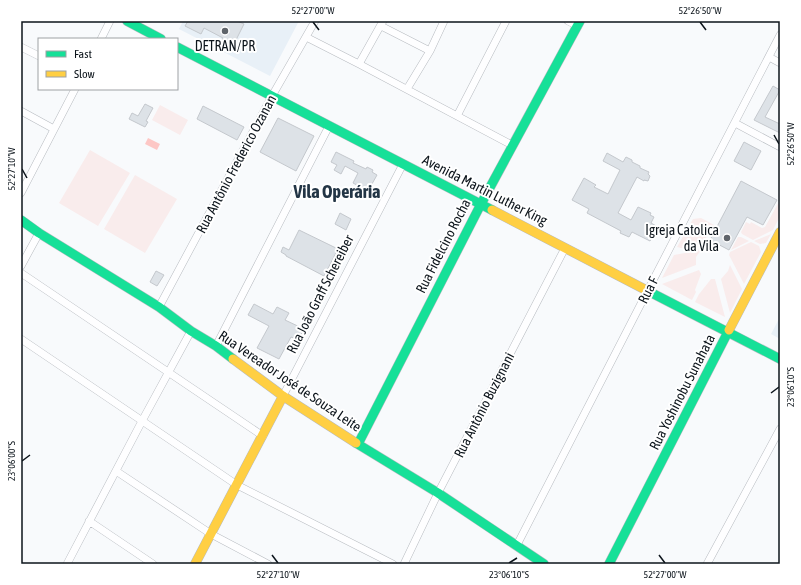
<svg xmlns="http://www.w3.org/2000/svg" width="801" height="585" font-family="'Asap Condensed',sans-serif">
<style>
.built{fill:#e8f0f7}
.green{fill:#f9ecec}
.water{fill:#fdc7c5}
.building{fill:#dde2e7;stroke:#c4c8cd}
.lines{fill:none;stroke-linecap:round;stroke-linejoin:round}
.street-casing{stroke:#b7bbc0;stroke-width:8}
.fast-casing{stroke:#b7bbc0;stroke-width:10}
.slow-casing{stroke:#b7bbc0;stroke-width:10}
.street{stroke:#fefeff;stroke-width:7}
.fast{stroke:#16e098;stroke-width:9}
.slow{stroke:#ffcf43;stroke-width:9}
.ticks{fill:none;stroke:#0c141b;stroke-width:1.5}
.poi-dot{fill:#5f646a;stroke:#fff;stroke-width:1.5}
.labels{text-anchor:middle;stroke-width:4;stroke-linejoin:round;paint-order:stroke}
.poi-label{font-size:14px;fill:#0c141b;stroke:#fff}
.street-label{font-size:14px;fill:#0c141b;stroke:#fff}
.district-label{font-size:18px;font-weight:bold;fill:#233545;stroke:#fff}
.neatline{fill:none;stroke:#0c141b;stroke-width:1.5}
.ticks-label{font-size:10px;text-anchor:middle;fill:#0c141b}
</style>
<rect width="100%" height="100%" fill="#f8fafc"/>
<!-- built -->
<path class="built" d="M183 21H299L270 76 179 29Z
M780 317V339L771 334Z"/>
<!-- green -->
<path class="green" d="M160 105 188 120 180 135 152 120Z
M90 150 130 173 98 226 59 203Z
M135 175 177 199 145 253 104 229Z
M780 200V216L773 230 753 240 742 234 741 232 746 222 750 224 751 222 762 228 765 227Z
M701 218 716 226 710 230 708 233 706 234V237L710 245 685 249 677 247 693 219Z
M771 234 766 243 760 244 754 241Z
M738 237H741L749 241 731 250Z
M751 242 759 246 761 252 744 284 729 255 730 252Z
M701 250 696 257V265L662 278 674 255Z
M730 265 742 289 730 313 721 279 728 271Z
M699 270 701 274 695 290 696 292 692 300 662 284Z
M711 279H715L725 317 695 302 699 294 700 293Z"/>
<!-- water -->
<path class="water" d="M148 138 160 144 157 150 145 144Z"/>
<!-- building -->
<path class="building" d="M188 21H237L244 24 233 46 222 41 223 38 204 28 201 34 185 26Z
M773 86 780 90 765 117 780 124V133L754 120Z
M145 104 153 108 146 121 148 122 145 127 129 119 132 113 138 116Z
M203 106 244 127 237 140 197 119Z
M278 118 314 136 296 171 260 152Z
M744 142 761 151 751 170 734 161Z
M336 152 354 161 353 163 366 169 367 167 373 170 372 172 377 175 368 191 353 183 358 173 345 166 341 174 334 170 337 165 331 162Z
M607 153 623 162 626 157 632 160V162L640 166V168L649 172 648 174 650 176 648 181 644 180V181L637 177 618 213 631 220 638 207 651 213 650 215 654 217 651 223 658 227 650 241 632 232 629 237 620 233 621 231 587 213 589 209 572 200 584 178 596 185 594 187 608 194 620 170 603 161Z
M741 181 777 200 763 225 747 217 729 250 710 240Z
M340 213 351 219 346 230 335 224Z
M299 230 338 249 324 276 286 256V255L281 252 283 247 289 250Z
M156 271 164 275 157 286 150 282Z
M254 304 273 314 277 307 289 313 285 320 304 329 298 340 291 337 279 359 257 348 269 326 248 315Z"/>
<g class="lines">
<!-- street casing -->
<g class="street-casing">
<path id="street" d="M568 21 578 26
M381 26 430 51
M306 37 359 64 512 145
M101 39 110 21
M21 47 39 56
M769 57 780 63
M359 64 383 21
M407 89 430 51 444 21
M21 111 54 129
M457 116 506 21
M735 123 780 147
M21 193 75 89
M21 266 39 233
M21 273 263 436
M159 307 272 96 315 21
M21 339 237 485 393 564
M216 346 329 126
M283 396 403 164
M116 471 211 534 268 564
M89 521 153 564
M517 545 648 290 780 35
M67 564 142 421 191 331
M404 564 438 493 565 248
M707 564 780 429"/>
</g>
<!-- fast casing -->
<g class="fast-casing">
<path id="fast" d="M127 21 161 39
M177 47 492 210
M21 220 39 233 159 307 191 331 216 346 233 359
M646 290 780 359
M356 443 438 493 544 564
M358 444 481 204 580 21
M609 564 729 330"/>
</g>
<!-- slow casing -->
<g class="slow-casing">
<path id="slow" d="M492 210 646 290
M729 330 780 232
M233 359 283 396 356 443
M195 564 283 396"/>
</g>
<!-- street -->
<use href="#street" class="street"/>
<!-- fast -->
<use href="#fast" class="fast"/>
<!-- slow -->
<use href="#slow" class="slow"/>
</g>
<!-- ticks -->
<path class="ticks" d="M313 22 319 30M700 22 706 30M774 135 779 144M22 169 27 178M771 393 779 387M22 461 30 455M272 555 278 563M659 555 665 563M509 563 517 558"/>
<!-- markers -->
<g class="poi-dot">
<circle cx="225" cy="31" r="4"/>
<circle cx="727" cy="238" r="4"/>
</g>
<g class="labels">
<!-- poi labels -->
<g class="poi-label">
<text x="225" y="51">DETRAN/PR</text>
<text x="719" y="235" text-anchor="end">Igreja Catolica<tspan x="719" dy="16">da Vila</tspan></text>
</g>
<!-- street labels -->
<g class="street-label">
<text transform="translate(236 164) rotate(-62)" y="5">Rua Antônio Frederico Ozanan</text>
<text transform="translate(485 190) rotate(27)" y="5">Avenida Martin Luther King</text>
<text transform="translate(443 246) rotate(-63)" y="5">Rua Fidelcino Rocha</text>
<text transform="translate(648 290) rotate(-63)" y="5">Rua F</text>
<text transform="translate(320 294) rotate(-63)" y="5">Rua João Graff Schereiber</text>
<text transform="translate(290 381) rotate(34)" y="5">Rua Vereador José de Souza Leite</text>
<text transform="translate(682 392) rotate(-63)" y="5">Rua Yoshinobu Sunahata</text>
<text transform="translate(484 405) rotate(-63)" y="5">Rua Antônio Buzignani</text>
</g>
<!-- district labels -->
<g class="district-label">
<text x="337" y="198">Vila Operária</text>
</g>
</g>
<!-- border -->
<rect width="801" height="585" fill="none" stroke="#ffffff" stroke-width="44"/>
<!-- legend -->
<rect x="38" y="38" width="140" height="52" fill="#ffffff" stroke="#9ea1a4"/>
<rect x="46" y="51" width="20" height="6" fill="#16e098" stroke="#9ea1a4"/>
<text x="74" y="58" font-size="12" fill="#0c141b">Fast</text>
<rect x="46" y="71" width="20" height="6" fill="#ffcf43" stroke="#9ea1a4"/>
<text x="74" y="78" font-size="12" fill="#0c141b">Slow</text>
<rect x="22" y="22" width="757" height="541" class="neatline"/>
<g class="ticks-label">
<text x="313" y="14">52°27'00"W</text>
<text x="700" y="14">52°26'50"W</text>
<text transform="translate(790 144) rotate(-90)" y="4">52°26'50"W</text>
<text transform="translate(11 169) rotate(-90)" y="4">52°27'10"W</text>
<text transform="translate(790 387) rotate(-90)" y="4">23°06'10"S</text>
<text transform="translate(11 461) rotate(-90)" y="4">23°06'00"S</text>
<text x="278" y="578">52°27'10"W</text>
<text x="509" y="578">23°06'10"S</text>
<text x="665" y="578">52°27'00"W</text>
</g>
</svg>
